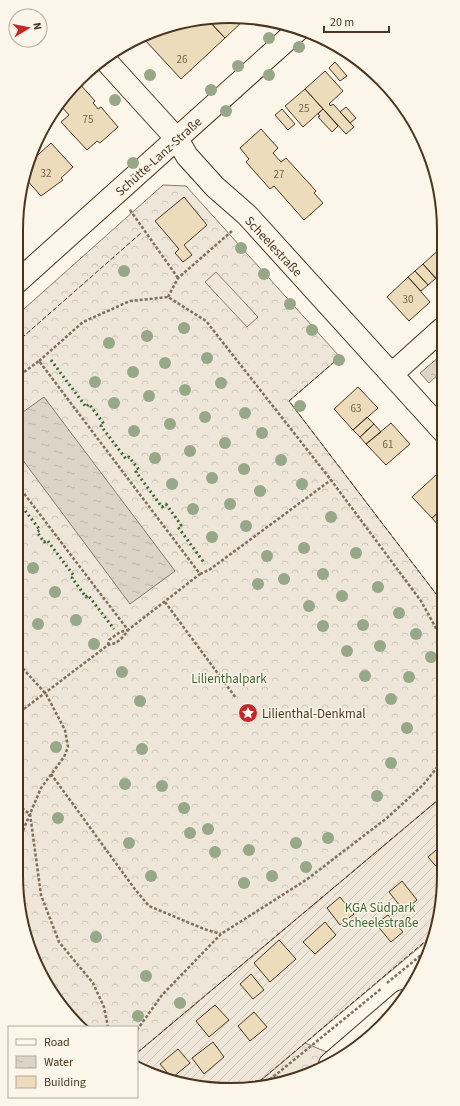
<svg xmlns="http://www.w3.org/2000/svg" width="460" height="1106" font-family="'Source Sans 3',sans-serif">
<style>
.forest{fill:url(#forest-crowns);stroke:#887966}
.garden{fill:url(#garden-furrows);stroke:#887966}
.pitch{fill:#ede6d9;stroke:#887966}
.water{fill:url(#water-ripples);stroke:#887966}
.building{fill:#ecdcbc;stroke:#4a3520}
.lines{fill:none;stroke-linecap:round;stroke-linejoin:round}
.minor-casing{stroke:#4a3520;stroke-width:24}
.path{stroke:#7f6f5c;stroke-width:2.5;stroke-dasharray:3 2;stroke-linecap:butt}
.minor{stroke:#fbf6e9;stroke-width:22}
.hedge{stroke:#436837;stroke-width:3;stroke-dasharray:2 3;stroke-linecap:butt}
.fence{stroke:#4a3520;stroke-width:1;stroke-dasharray:5 2;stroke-linecap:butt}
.tree{fill:#96a887}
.labels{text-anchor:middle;stroke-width:3;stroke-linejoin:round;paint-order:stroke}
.number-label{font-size:11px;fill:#725f47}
.street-label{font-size:13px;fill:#4a3520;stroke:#fbf6e9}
.park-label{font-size:13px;fill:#436837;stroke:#fbf6e9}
.poi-label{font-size:13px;fill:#4a3520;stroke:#fbf6e9;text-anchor:start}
.rim{fill:none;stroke:#4a3520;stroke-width:2}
</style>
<defs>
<pattern id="forest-crowns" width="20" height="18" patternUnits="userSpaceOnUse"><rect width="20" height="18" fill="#ede6d9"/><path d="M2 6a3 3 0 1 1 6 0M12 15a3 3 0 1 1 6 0" fill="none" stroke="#cdc6ba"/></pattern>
<pattern id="garden-furrows" width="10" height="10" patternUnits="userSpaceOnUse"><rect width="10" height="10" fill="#ede6d9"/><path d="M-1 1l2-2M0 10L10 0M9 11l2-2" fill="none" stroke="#cdc6ba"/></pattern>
<pattern id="water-ripples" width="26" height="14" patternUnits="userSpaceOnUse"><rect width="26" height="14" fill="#dcd4c6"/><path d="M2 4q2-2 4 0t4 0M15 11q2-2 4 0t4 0" fill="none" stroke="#beb7aa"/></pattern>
</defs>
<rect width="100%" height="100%" fill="#fbf6e9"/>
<!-- forest -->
<path class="forest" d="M163 185 186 186 340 357 289 401 443 603 444 795 137 1053V1027H81L69 1017 27 945 16 876V316Z
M305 1043 341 1058 337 1061 272 1086H254Z"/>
<!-- garden -->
<path class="garden" d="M444 795V876L434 935 254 1086 202 1088 137 1066V1053Z"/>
<!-- pitch -->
<path class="pitch" d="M216 272 258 317 247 327 205 282Z"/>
<!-- water -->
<path class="water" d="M439 357 443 360V370L429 383 420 373Z
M44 397 175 571 130 604 16 451V417Z"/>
<!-- building -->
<path class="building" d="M216 16 244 20 225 38 207 19Z
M207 19 225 38 181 79 144 39 149 34Z
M348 52H349L381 80 377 84Z
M335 62 347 76 340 81 329 68Z
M325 71 343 91 329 104 331 106 333 104 354 127 346 134 305 89Z
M78 82 95 101 93 103 98 109 101 107 118 127 100 143 97 141 87 150 61 122 69 115 60 105 69 89Z
M305 89 323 109 303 127 285 106Z
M346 107 356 118 350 123 340 112Z
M282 109 295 124 288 130 275 115Z
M323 109 338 126 332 132 318 117 320 116 318 114Z
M261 129 278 148 273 153 281 162 286 158 316 191 314 193 323 203 304 220 274 186 270 189 246 162 249 159 240 148Z
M51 143 73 167 61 178 63 180 41 196 25 178 27 165Z
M184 197 207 225 184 245 192 255 183 262 175 253 179 249 155 221Z
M442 247V286L423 264Z
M423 264 436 278 428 285 415 271Z
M415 271 428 285 421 291 408 277Z
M408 277 430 302 409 321 387 297Z
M358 387 378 408 353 430 334 409Z
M367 417 374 424 360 437 353 430Z
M391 423 410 444 386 465 366 444Z
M374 424 381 432 366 444 360 437Z
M437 474 443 480V508L432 518 412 497Z
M443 508V520L438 525 432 518Z
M443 844 444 869 441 872 428 857Z
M402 881 417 900 404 911 389 892Z
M340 897 354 914 340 925 327 908Z
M388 915 403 932 391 942 376 924Z
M325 922 336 935 315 954 303 942Z
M279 940 296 959 270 982 254 963Z
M251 974 264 990 253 999 240 984Z
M215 1005 229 1020 209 1037 196 1021Z
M254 1012 267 1027 250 1041 238 1026Z
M213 1042 224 1057 204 1074 192 1058Z
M178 1049 190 1063 172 1078 160 1064Z"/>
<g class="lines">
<!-- minor casing -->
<g class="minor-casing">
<path id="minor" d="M106 61 177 139 187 156 215 187 247 215 443 431
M16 283 300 28
M392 374 442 329
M330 1064 403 1001"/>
</g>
<!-- path -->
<path class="path" d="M130 210 178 278
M168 297 178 278 232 231
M39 361 83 322 130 301 168 297 206 321 331 480 421 601 443 641
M16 378 39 361 200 574 128 630 16 483
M200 574 209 570 331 480
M165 602 236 698
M108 645 109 640 120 632 128 630
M16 661 46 694 65 730 68 747 64 757 41 788 16 847
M16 715 108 645C117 644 123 638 128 630
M51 774 134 888 149 906 204 929 221 934
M16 790 18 805 30 814 41 895 59 942 93 983 104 1007 108 1027
M387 983 431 947
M137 1030 162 995 221 934 306 880 387 818 423 785 444 759
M262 1086 382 988"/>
<!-- minor -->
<use href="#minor" class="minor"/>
<!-- hedge -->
<path class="hedge" d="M51 360 86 407 89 404 104 424 101 426 126 459 129 457 139 470 136 472 162 507 166 504 181 525 178 527 205 564
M16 499 40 530 37 532 44 542 47 540 74 576 72 578 86 597 88 595 114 629"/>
<!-- fence -->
<path class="fence" d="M16 343 141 233
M340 357 289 401 443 603
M137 1053 444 795
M254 1086 435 933"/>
</g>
<!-- trees -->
<g class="tree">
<circle cx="269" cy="38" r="6"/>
<circle cx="299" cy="47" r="6"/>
<circle cx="238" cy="66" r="6"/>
<circle cx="150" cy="75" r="6"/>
<circle cx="269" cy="75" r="6"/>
<circle cx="211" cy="90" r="6"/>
<circle cx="115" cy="100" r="6"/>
<circle cx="226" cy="111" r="6"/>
<circle cx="133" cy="163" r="6"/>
<circle cx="241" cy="248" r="6"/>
<circle cx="124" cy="271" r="6"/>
<circle cx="264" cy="274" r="6"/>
<circle cx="290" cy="304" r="6"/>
<circle cx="184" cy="328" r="6"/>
<circle cx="312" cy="330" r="6"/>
<circle cx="147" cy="336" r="6"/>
<circle cx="109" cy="343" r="6"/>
<circle cx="207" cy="358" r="6"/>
<circle cx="339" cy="360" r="6"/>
<circle cx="165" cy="363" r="6"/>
<circle cx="133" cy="372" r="6"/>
<circle cx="95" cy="382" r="6"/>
<circle cx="221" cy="383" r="6"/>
<circle cx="185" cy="390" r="6"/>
<circle cx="149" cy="396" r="6"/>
<circle cx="114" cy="403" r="6"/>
<circle cx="300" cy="406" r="6"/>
<circle cx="245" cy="413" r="6"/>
<circle cx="205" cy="417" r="6"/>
<circle cx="170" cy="424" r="6"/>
<circle cx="134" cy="431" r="6"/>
<circle cx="262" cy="433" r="6"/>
<circle cx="225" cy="443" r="6"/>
<circle cx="190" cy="451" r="6"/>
<circle cx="155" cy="458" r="6"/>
<circle cx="281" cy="460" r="6"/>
<circle cx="244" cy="469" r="6"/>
<circle cx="212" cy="478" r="6"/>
<circle cx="172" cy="484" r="6"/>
<circle cx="302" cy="484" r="6"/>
<circle cx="260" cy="491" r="6"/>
<circle cx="230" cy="504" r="6"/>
<circle cx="193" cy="509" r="6"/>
<circle cx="331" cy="517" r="6"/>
<circle cx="246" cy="526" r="6"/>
<circle cx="212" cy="537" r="6"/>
<circle cx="304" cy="548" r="6"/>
<circle cx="356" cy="553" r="6"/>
<circle cx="267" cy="556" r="6"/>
<circle cx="33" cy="568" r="6"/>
<circle cx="323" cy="574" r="6"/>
<circle cx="284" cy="579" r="6"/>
<circle cx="258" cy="584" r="6"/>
<circle cx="378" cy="587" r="6"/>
<circle cx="55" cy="592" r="6"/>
<circle cx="342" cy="596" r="6"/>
<circle cx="309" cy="606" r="6"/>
<circle cx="399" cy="613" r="6"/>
<circle cx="76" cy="620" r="6"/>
<circle cx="38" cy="624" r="6"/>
<circle cx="363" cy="625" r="6"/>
<circle cx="323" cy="626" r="6"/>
<circle cx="416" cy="634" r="6"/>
<circle cx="94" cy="644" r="6"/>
<circle cx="380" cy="646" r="6"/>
<circle cx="347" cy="651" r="6"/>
<circle cx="431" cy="657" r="6"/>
<circle cx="122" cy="672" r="6"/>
<circle cx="365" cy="676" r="6"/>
<circle cx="409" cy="677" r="6"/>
<circle cx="391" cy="699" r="6"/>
<circle cx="140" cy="701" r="6"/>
<circle cx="407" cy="728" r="6"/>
<circle cx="56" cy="747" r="6"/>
<circle cx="142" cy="749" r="6"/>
<circle cx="391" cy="763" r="6"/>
<circle cx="125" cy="784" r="6"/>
<circle cx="162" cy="786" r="6"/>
<circle cx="377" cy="796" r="6"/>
<circle cx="184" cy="808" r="6"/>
<circle cx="58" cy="818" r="6"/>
<circle cx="208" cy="829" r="6"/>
<circle cx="190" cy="833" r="6"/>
<circle cx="328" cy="838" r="6"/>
<circle cx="129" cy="843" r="6"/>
<circle cx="296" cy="843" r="6"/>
<circle cx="249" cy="850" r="6"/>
<circle cx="215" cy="852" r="6"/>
<circle cx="306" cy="867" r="6"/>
<circle cx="151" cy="876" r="6"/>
<circle cx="272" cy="876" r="6"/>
<circle cx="244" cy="883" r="6"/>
<circle cx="96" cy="937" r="6"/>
<circle cx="146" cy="976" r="6"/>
<circle cx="180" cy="1003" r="6"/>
<circle cx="138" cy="1016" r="6"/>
</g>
<!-- icons -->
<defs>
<g id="sight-disc" transform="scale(1)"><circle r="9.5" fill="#c62828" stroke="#fbf6e9"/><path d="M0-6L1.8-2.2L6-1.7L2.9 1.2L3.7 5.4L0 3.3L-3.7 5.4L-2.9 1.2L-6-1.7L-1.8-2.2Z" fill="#fff"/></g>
</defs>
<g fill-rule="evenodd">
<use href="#sight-disc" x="248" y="713"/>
</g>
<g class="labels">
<!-- number labels -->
<g class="number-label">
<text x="182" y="63">26</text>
<text x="304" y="112">25</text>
<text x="88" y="123">75</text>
<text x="46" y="177">32</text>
<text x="279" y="178">27</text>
<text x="408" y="303">30</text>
<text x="356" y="412">63</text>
<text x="388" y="448">61</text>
</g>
<!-- street labels -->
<g class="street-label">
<text transform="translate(158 156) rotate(-42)" y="5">Schütte-Lanz-Straße</text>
<text transform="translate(274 246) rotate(47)" y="5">Scheelestraße</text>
</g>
<!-- park labels -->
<g class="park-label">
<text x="229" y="683">Lilienthalpark</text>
<text x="380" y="912">KGA Südpark<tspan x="380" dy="15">Scheelestraße</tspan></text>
</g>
<!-- poi labels -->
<g class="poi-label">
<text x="262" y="718">Lilienthal-Denkmal</text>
</g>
</g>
<!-- crop -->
<path d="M0 0H460V1106H0ZM230 23H230A207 207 0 0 1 437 230V876A207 207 0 0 1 230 1083H230A207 207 0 0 1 23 876V230A207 207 0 0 1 230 23Z" fill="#fbf6e9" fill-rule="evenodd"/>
<path class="rim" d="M230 23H230A207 207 0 0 1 437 230V876A207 207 0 0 1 230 1083H230A207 207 0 0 1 23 876V230A207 207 0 0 1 230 23Z"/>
<!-- legend -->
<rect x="8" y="1026" width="130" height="72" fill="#fbf6e9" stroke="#b4a999"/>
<rect x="16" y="1039" width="20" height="6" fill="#fbf6e9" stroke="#b4a999"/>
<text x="44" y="1046" font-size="12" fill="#4a3520">Road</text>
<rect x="16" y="1056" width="20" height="12" fill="url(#water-ripples)" stroke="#b4a999"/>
<text x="44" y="1066" font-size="12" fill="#4a3520">Water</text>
<rect x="16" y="1076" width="20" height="12" fill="#ecdcbc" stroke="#b4a999"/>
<text x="44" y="1086" font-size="12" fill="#4a3520">Building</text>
<!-- north arrow -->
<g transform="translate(28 28) rotate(80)"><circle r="19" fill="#fbf6e9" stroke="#b4a999"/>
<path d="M0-3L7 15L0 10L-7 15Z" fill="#c62828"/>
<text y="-6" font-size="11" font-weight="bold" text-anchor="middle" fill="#4a3520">N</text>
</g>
<!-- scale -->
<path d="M324 26v6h65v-6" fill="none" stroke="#4a3520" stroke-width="2"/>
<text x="330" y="26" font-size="12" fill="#4a3520" stroke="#fbf6e9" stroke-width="3" paint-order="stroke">20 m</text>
</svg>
